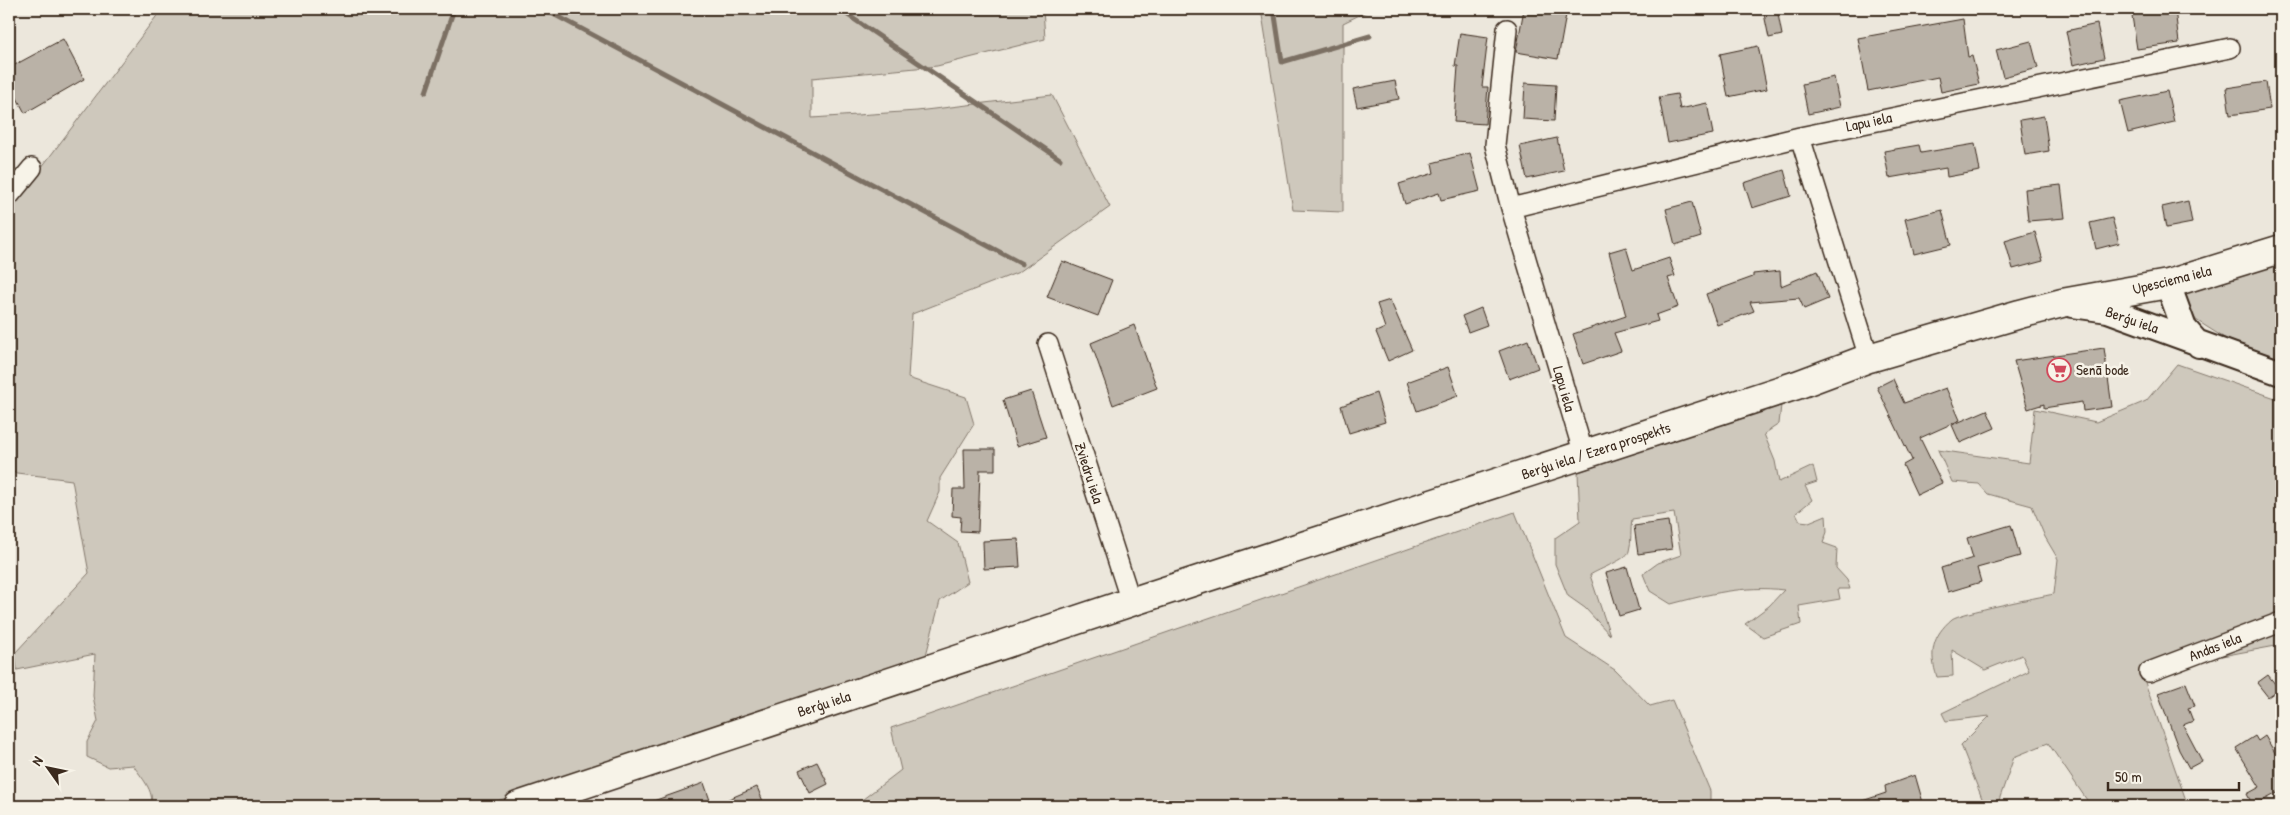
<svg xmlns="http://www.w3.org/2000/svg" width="2290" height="815" font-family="'Patrick Hand',sans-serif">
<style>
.green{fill:#cec8bc;stroke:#84796d}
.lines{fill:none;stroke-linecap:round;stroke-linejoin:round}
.stream{stroke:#7c7064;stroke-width:5}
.building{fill:#bab2a7;stroke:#3b2a1e}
.minor-casing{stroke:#3b2a1e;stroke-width:22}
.tertiary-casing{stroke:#3b2a1e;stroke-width:28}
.secondary-casing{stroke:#3b2a1e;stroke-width:31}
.minor{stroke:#f7f3e8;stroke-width:19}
.tertiary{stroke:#f7f3e8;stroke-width:24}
.secondary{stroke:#f7f3e8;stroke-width:28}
.labels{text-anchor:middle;stroke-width:5;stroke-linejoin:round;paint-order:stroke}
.street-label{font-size:15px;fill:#3b2a1e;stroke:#f7f3e8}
.poi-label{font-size:15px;fill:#3b2a1e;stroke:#f7f3e8;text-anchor:start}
</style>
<rect width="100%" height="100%" fill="#ece7dc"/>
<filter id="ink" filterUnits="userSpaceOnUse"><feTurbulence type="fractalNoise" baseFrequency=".02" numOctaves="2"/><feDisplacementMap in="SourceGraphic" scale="10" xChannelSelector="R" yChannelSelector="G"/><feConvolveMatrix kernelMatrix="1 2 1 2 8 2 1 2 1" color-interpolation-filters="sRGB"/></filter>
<g filter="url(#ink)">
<!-- green -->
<path class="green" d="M162 9H1043L1045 39 937 66 812 78V118L917 111 1052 95 1110 207 1019 272 912 314 908 378 966 397 974 424 940 478V492L927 521 958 543 968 582 940 601 925 659 482 806H151C155 791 141 777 133 765L108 767 87 757V742L98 721 93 696 95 654 17 670 15 653 89 573 72 480 9 472V207L35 176Z
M1261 9H1372L1343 23V212L1293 210Z
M2281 256V359L2226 339 2196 320 2177 287Z
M2177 364 2281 400V645L2141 671 2188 806H2091L2048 743 2014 757 1997 806H1985L1961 745 1990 716 1946 721 1942 713 2029 671 2022 655 1985 670 1952 650 1953 676 1937 677C1929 653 1932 636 1952 619 1959 613 2039 597 2054 594L2058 559 2045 537 2032 506 1988 494 1979 484 1952 482 1938 450 2029 463 2035 409 2096 422 2146 401Z
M1781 405 1779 424 1764 434 1775 461 1779 482 1813 466 1817 482 1805 486 1812 500 1796 513 1800 521 1809 522 1826 515 1827 532 1823 543 1837 548 1836 568 1847 580 1850 589H1838L1840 599 1799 606 1801 624 1763 637 1745 624 1769 606 1784 590C1744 585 1709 594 1671 604L1650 591 1643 574 1658 563 1681 555 1674 513 1632 519C1630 530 1632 541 1629 551 1628 559 1599 569 1590 575L1610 635 1585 608 1568 596 1555 564V538L1580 521 1578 472Z
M1515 512 1566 638 1615 670 1650 706 1672 700 1710 791V806H854L901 770 891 728Z"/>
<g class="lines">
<!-- stream -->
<path class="stream" d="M544 9 1022 264
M839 9 1060 159
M1274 9 1282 62 1370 36
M426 92 454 9"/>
</g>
<!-- building -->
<path class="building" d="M1524 9H1567L1558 59 1516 52Z
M1763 9H1777L1782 35 1769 38Z
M2131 9H2175L2179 43 2137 49Z
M1963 19 1968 57 1972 56 1979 84 1941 92 1938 77 1868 91 1858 38Z
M2097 24 2104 58 2073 65 2066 31Z
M1460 33 1488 37 1482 87H1488L1485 124 1454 122 1458 66H1455Z
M63 39 84 79 25 113 9 83V68Z
M2031 41 2038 68 2003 77 1996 50Z
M1758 46 1767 89 1728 97 1720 54Z
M1834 77 1840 107 1808 114 1802 84Z
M1395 81 1399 99 1357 107 1353 89Z
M2266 82 2270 109 2230 115 2226 88Z
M1525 83 1556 85 1554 121 1523 119Z
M2167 91 2174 122 2128 133 2120 101Z
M1677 94 1680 109 1707 103 1713 134 1668 143 1659 97Z
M2044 116 2049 151 2025 155 2020 120Z
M1557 138 1564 171 1527 179 1520 146Z
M1975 144 1980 171 1947 177 1946 168 1889 178 1884 151 1919 145 1921 153Z
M1470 153 1480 191 1441 200 1439 193 1405 204 1399 184 1434 173 1432 163Z
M1784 170 1791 196 1752 208 1744 183Z
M2061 185 2065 218 2028 221 2025 189Z
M2188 201 2192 223 2166 228 2162 207Z
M1692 202 1701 237 1675 245 1666 209Z
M1942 210 1951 245 1914 254 1905 219Z
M2112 218 2119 243 2096 249 2090 223Z
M2035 232 2043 261 2013 269 2005 241Z
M1626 247 1633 270 1669 258 1675 276 1668 278 1678 307 1656 315 1658 321 1614 333 1621 351 1583 364 1573 334 1626 316 1609 252Z
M1062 261 1112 280 1098 316 1047 297Z
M1780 271 1781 286 1817 271 1828 299 1804 309 1799 298 1750 302 1754 311 1717 325 1706 294 1753 277V274Z
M1390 300 1412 350 1388 361 1376 332 1385 328 1377 304Z
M1481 308 1487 325 1468 332 1462 316Z
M1134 325 1157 388 1113 405 1091 343Z
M1528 340 1538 368 1509 379 1499 351Z
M2104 348 2112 407 2083 411 2082 402 2044 408V404L2028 409 2014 361Z
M1448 367 1458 396 1417 411 1407 382Z
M1893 379 1904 403 1946 388 1960 420 1920 438 1942 483 1917 495 1903 465 1912 460 1877 387Z
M1031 391 1046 437 1017 446 1003 400Z
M1376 393 1385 422 1349 433 1341 406Z
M1987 410 1995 428 1960 443 1952 425Z
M964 449H995V470H980L978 532 960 531 961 517 952 516 953 489H965Z
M1668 521 1672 549 1638 554 1634 526Z
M2011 525 2020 556 1977 568 1981 582 1948 592 1941 568 1973 558 1967 538Z
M1018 539 1020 567 984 569 983 541Z
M1627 567 1639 610 1619 616 1606 573Z
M2268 675 2279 689 2268 697 2257 683Z
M2186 683 2195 706 2188 708 2193 721 2183 725 2202 761 2189 768 2179 750 2158 693Z
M2255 736 2258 741 2265 736 2281 763V791L2253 806 2247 794 2260 787 2236 748Z
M817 762 828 784 810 793 799 770Z
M1915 775 1924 806H1854L1853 804 1886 793 1885 786Z
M704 783 712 806 757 787 765 806H645V804Z"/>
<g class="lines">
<!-- minor casing -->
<g class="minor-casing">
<path id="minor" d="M1507 29 1495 145 1511 208 1584 455
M1800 137 1869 358
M9 196 32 168
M1511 208 1800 137 2230 48
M1048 344 1131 602
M2149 672 2281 622"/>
</g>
<!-- tertiary casing -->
<g class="tertiary-casing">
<path id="tertiary" d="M2168 284 2184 328 2199 345
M2073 305 2108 310 2281 373"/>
</g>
<!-- secondary casing -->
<g class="secondary-casing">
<path id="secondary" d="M518 806 1131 602 1797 385 1869 358 2020 314 2062 303 2168 284 2281 249"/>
</g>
<!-- minor -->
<use href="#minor" class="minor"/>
<!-- tertiary -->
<use href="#tertiary" class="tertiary"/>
<!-- secondary -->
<use href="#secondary" class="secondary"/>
</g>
</g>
<!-- icons -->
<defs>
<g id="supermarket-ring" transform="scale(1.25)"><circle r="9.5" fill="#f7f3e8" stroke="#d1495b" stroke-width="1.5"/><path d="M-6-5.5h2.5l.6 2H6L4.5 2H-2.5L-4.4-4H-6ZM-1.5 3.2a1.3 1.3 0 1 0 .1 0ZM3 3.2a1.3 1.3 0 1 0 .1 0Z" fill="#d1495b"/></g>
</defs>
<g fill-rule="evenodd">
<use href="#supermarket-ring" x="2059" y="370"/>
</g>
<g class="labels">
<!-- street labels -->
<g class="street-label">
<text transform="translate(1869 122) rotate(-12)" y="5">Lapu iela</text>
<text transform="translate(2172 280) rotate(-14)" y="5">Upesciema iela</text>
<text transform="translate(2132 320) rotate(19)" y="5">Berģu iela</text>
<text transform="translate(1564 389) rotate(74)" y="5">Lapu iela</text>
<text transform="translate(1596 451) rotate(-18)" y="5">Berģu iela / Ezera prospekts</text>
<text transform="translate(1089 473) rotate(72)" y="5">Zviedru iela</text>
<text transform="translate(2215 647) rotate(-21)" y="5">Andas iela</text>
<text transform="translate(824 704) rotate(-18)" y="5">Berģu iela</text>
</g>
<!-- poi labels -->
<g class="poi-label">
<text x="2076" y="375">Senā bode</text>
</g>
</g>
<!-- margin -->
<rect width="2290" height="815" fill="none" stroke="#f7f3e8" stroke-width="30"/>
<rect x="15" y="15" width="2260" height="785" fill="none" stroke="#3b2a1e" stroke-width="2" filter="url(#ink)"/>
<!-- north arrow -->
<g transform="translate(48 768) rotate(303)" stroke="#f7f3e8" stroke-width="4" paint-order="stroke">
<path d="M0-4L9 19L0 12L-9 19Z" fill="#3b2a1e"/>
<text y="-8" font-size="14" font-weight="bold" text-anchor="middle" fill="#3b2a1e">N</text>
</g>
<!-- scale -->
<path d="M2108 782v8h131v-8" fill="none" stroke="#3b2a1e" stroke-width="2.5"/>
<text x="2115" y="782" font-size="15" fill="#3b2a1e" stroke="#f7f3e8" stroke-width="4" paint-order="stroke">50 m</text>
</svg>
